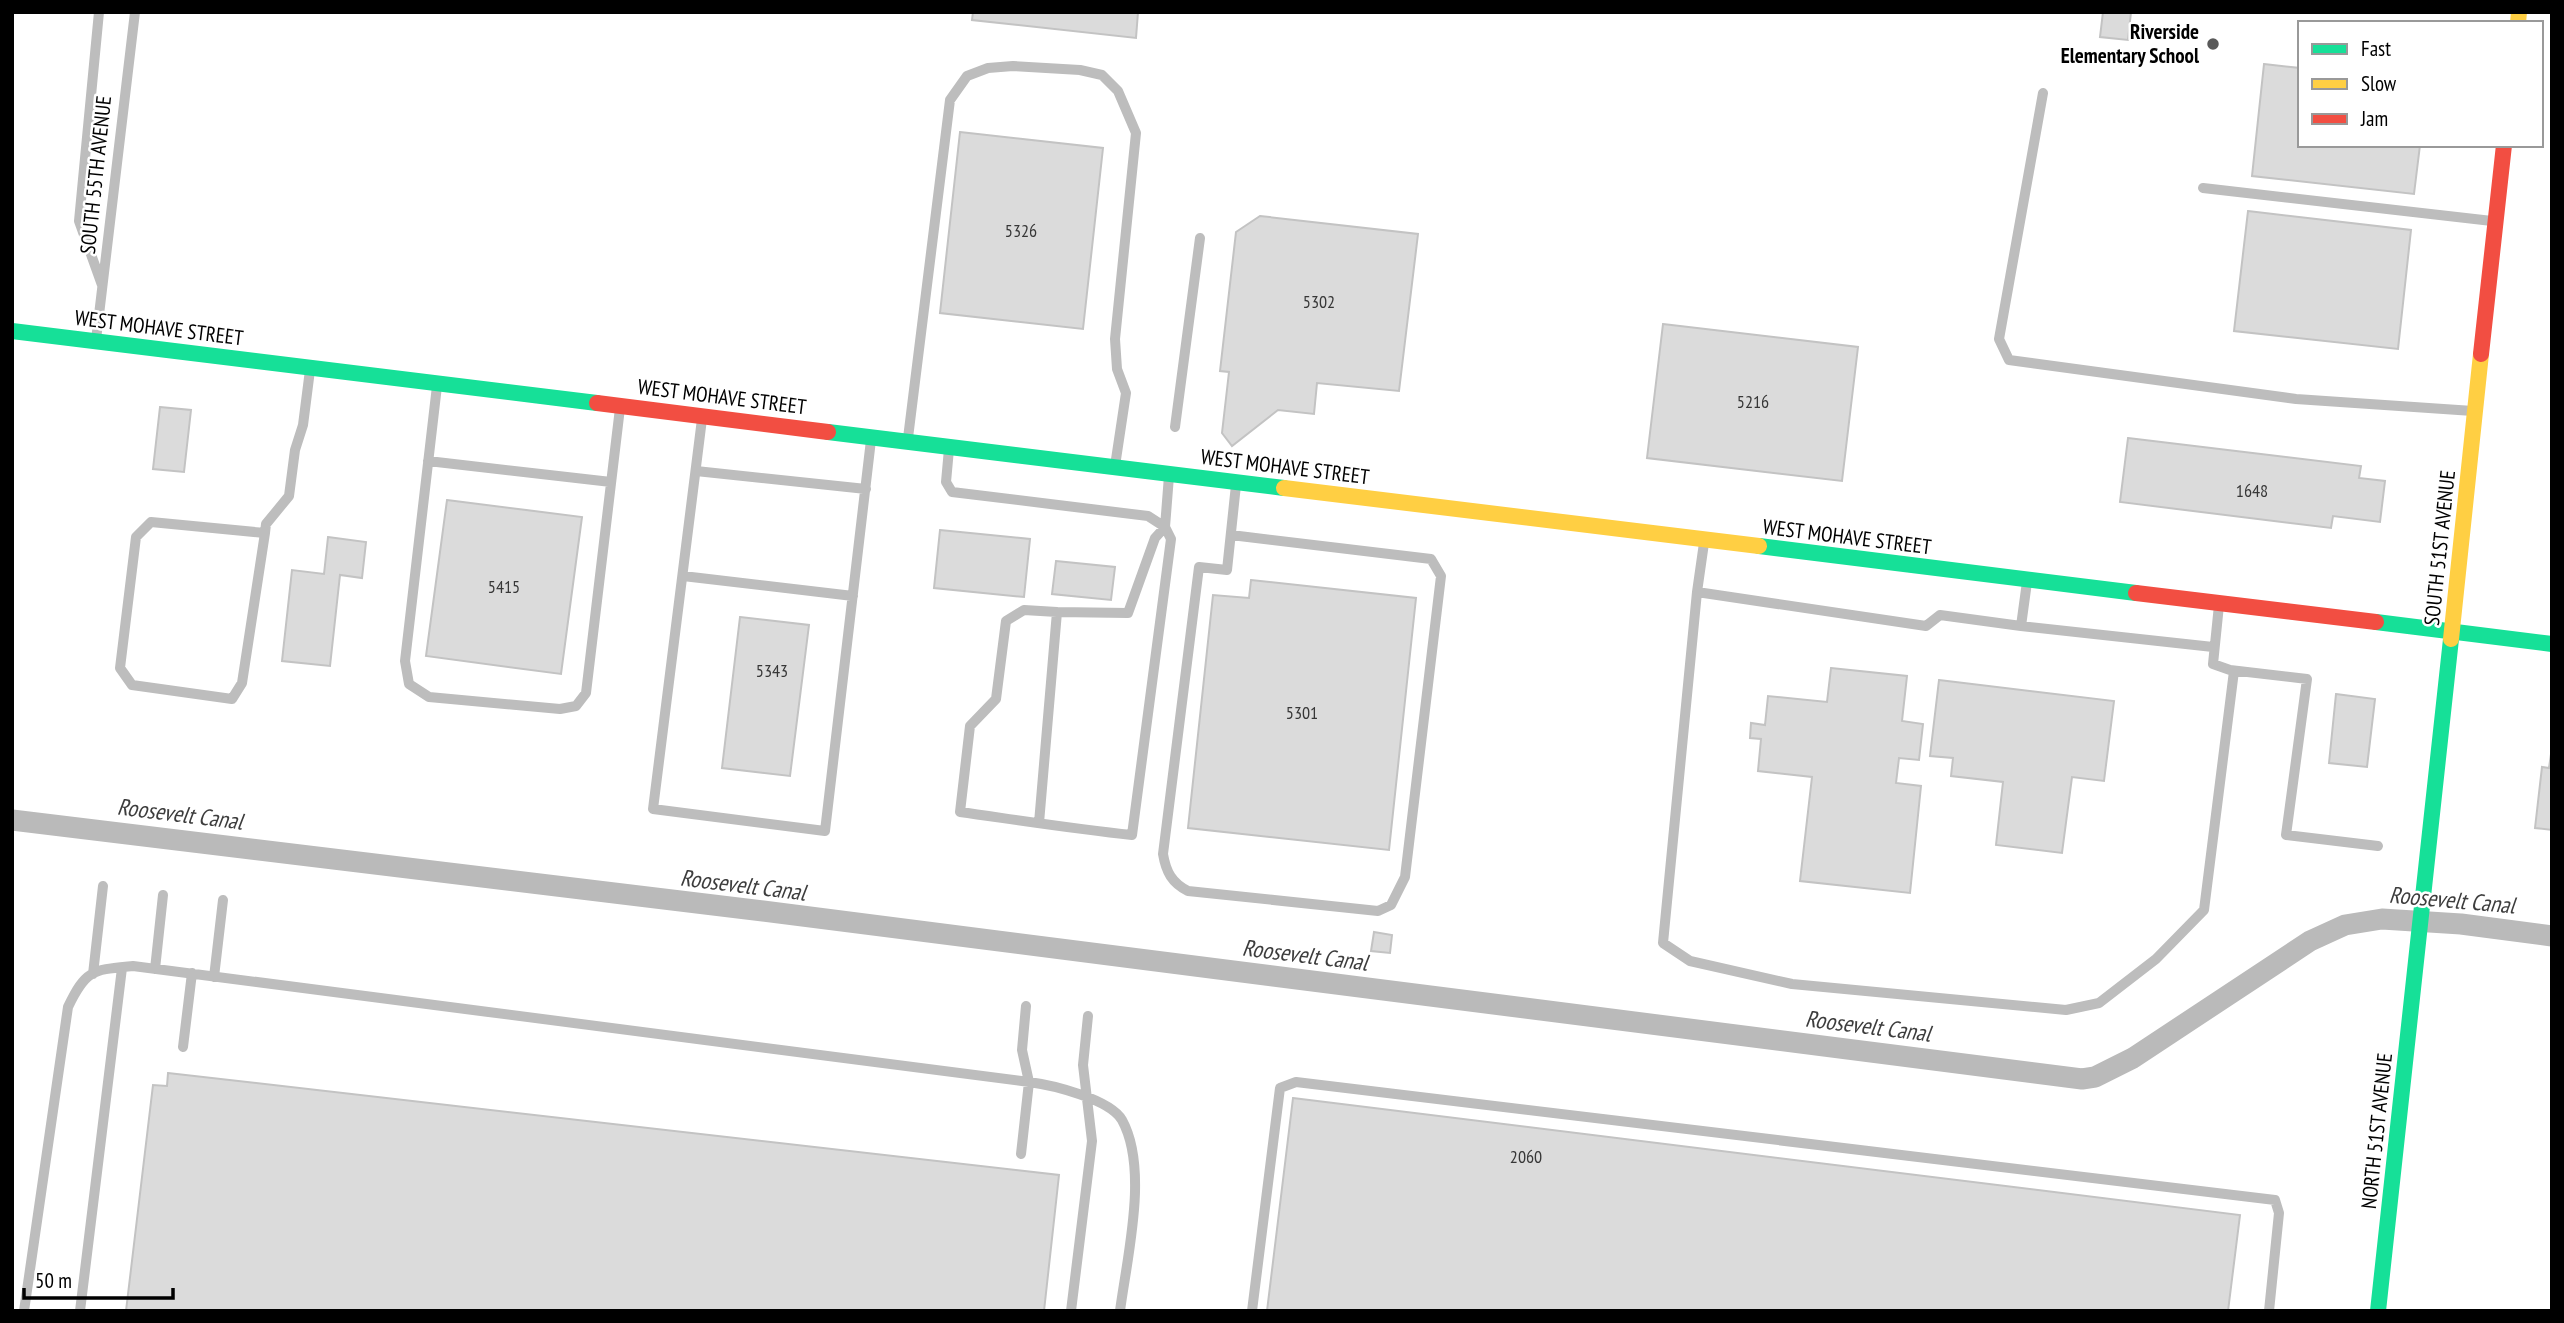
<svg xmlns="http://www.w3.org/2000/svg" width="2564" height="1323" font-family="'PT Sans Narrow',sans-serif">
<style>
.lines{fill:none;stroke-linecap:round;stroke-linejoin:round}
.canal{stroke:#bababa;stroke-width:21}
.building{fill:#dbdbdb;stroke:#c3c3c3;stroke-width:2}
.lane{stroke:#bdbdbd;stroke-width:10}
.fast{stroke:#16e098;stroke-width:16}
.slow{stroke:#ffcf43;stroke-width:16}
.jam{stroke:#f24e42;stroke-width:16}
.poi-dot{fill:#595959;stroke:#fff;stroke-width:2.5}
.labels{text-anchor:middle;stroke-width:5;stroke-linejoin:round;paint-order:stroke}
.number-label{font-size:18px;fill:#373737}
.poi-label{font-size:21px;font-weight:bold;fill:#000;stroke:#fff;text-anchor:end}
.street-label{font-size:21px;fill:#000;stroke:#fff}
.water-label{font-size:23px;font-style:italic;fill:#3d3d3d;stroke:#fff}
</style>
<rect width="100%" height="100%" fill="#fff"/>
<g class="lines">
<!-- canal -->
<path class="canal" d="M12 820 763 911 2082 1079 2095 1077 2133 1058 2310 941 2345 925 2382 919 2461 924 2552 936"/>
</g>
<!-- building -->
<path class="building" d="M973 12H1138L1136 38 972 20Z
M2103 12H2131L2128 40 2100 37Z
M2264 64 2300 68V145H2420L2414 194 2252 176Z
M960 132 1103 148 1083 329 940 313Z
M2248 211 2411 230 2398 349 2234 331Z
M1260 216 1418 234 1399 391 1317 383 1314 414 1278 410 1232 446 1222 433 1229 372 1220 371 1236 232Z
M1663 324 1858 347 1842 481 1647 458Z
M160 407 191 410 184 472 153 469Z
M2128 438 2361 466 2359 478 2385 481 2380 522 2333 516 2331 528 2120 502Z
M447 500 582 517 561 674 426 656Z
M940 530 1030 539 1024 597 934 588Z
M328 537 366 542 362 578 340 575 330 666 282 661 292 570 324 574Z
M1056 561 1115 567 1111 600 1052 594Z
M1251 580 1416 598 1389 850 1188 828 1213 595 1249 598Z
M740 617 809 625 790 776 722 768Z
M1831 668 1907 676 1902 721 1923 724 1919 760 1899 758 1896 783 1921 786 1910 893 1800 881 1812 777 1758 771 1761 739 1750 738 1751 723 1765 725 1768 696 1827 702Z
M1939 680 2114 701 2104 781 2072 777 2062 853 1996 845 2003 782 1951 776 1953 758 1930 756Z
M2336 694 2375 699 2367 767 2329 763Z
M2552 747V830L2535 828 2542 767 2549 768Z
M1374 932 1392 935 1390 953 1371 951Z
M168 1073 1059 1175 1044 1311H126L153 1085 167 1086Z
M1293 1098 2240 1215 2228 1311H1267Z"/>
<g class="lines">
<!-- lane -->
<path class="lane" d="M99 12 79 221 102 285
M2043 93 1999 339 2009 360 2296 399 2473 411
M2203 188 2492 221
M96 340 135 12
M437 386 405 661 409 684 429 697 560 709 576 706 586 693 620 408
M702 419 653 809 825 831 871 440
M1175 427 1200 238
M908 438 950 100 967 76 988 68 1013 66 1080 70 1102 75 1118 91 1136 133 1115 339 1117 369 1126 393 1115 466
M949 449 946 482 952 492 1148 516 1165 527 1171 539 1132 835C1074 829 1017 820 960 812L970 726 996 699 1006 621 1024 610 1057 612 1039 823
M428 461 611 482
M696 471 866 489
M265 533 151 522 136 537 120 668 132 685 232 699 242 683 265 533 266 524 289 496 295 450 303 425 310 370
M1231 535 1431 559 1441 576 1405 877 1391 905 1378 911 1188 891C1172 883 1166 872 1163 854L1199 567 1227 570 1236 485
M1704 543 1697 592 1926 626 1940 615 2021 626 2027 582
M683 576 853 596
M1697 592 1663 943 1690 961 1792 984 2066 1010 2099 1003 2156 959 2204 910 2234 671
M2219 605 2213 664 2230 670 2307 679 2286 835 2378 846
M1057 612 1128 613 1155 538 1165 527 1169 476
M2021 626 2213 647
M155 969 163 895
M93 974 103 886
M214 977 223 900
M183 1047 192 973
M1021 1154 1029 1082 1022 1050 1026 1006
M24 1311 68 1007C86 969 93 970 133 966L1029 1082C1052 1085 1110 1099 1122 1120 1149 1169 1127 1257 1120 1311
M80 1311 122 968
M1071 1311 1092 1141 1083 1065 1088 1016
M1252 1311 1280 1088 1296 1082 2275 1200 2279 1213 2269 1311"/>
<!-- fast -->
<path class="fast" d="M12 331 597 403
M828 432 1284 488
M1759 546 2136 593
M2376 622 2552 644
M2378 1311 2451 639"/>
<!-- slow -->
<path class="slow" d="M2518 23 2519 12
M1284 488 1759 546
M2451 639 2481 354"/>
<!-- jam -->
<path class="jam" d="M2481 354 2504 145
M597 403 828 432
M2136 593 2376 622"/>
</g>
<!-- markers -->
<circle class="poi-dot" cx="2213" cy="44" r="7"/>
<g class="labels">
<!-- number labels -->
<g class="number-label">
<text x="1021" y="237">5326</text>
<text x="1319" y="308">5302</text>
<text x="1753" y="408">5216</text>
<text x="2252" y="497">1648</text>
<text x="504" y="593">5415</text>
<text x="772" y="677">5343</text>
<text x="1302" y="719">5301</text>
<text x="1526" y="1163">2060</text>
</g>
<!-- poi labels -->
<g class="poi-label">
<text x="2199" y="39">Riverside<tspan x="2199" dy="24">Elementary School</tspan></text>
</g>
<!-- street labels -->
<g class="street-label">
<text transform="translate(96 175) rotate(-84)" y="7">SOUTH 55TH AVENUE</text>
<text transform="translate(159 328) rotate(7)" y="7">WEST MOHAVE STREET</text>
<text transform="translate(722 397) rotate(7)" y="7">WEST MOHAVE STREET</text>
<text transform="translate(1285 467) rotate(7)" y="7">WEST MOHAVE STREET</text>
<text transform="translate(1847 537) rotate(7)" y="7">WEST MOHAVE STREET</text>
<text transform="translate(2440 548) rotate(-84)" y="7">SOUTH 51ST AVENUE</text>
<text transform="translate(2377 1131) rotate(-84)" y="7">NORTH 51ST AVENUE</text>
</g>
<!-- water labels -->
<g class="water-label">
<text transform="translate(180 814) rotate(7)" y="8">Roosevelt Canal</text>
<text transform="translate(743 885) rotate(7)" y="8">Roosevelt Canal</text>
<text transform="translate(2452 900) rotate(5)" y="8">Roosevelt Canal</text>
<text transform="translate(1305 955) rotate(7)" y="8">Roosevelt Canal</text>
<text transform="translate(1868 1026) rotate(7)" y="8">Roosevelt Canal</text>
</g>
</g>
<!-- border -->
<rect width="2564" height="1323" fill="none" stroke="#000000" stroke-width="28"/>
<!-- legend -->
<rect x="2298" y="21" width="245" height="126" fill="#ffffff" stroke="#999999" stroke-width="2"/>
<rect x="2312" y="44" width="35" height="10" fill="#16e098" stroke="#999999" stroke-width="2"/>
<text x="2361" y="56" font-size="21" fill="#000000">Fast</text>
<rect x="2312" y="79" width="35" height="10" fill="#ffcf43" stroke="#999999" stroke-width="2"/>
<text x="2361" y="91" font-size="21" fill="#000000">Slow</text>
<rect x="2312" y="114" width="35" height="10" fill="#f24e42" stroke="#999999" stroke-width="2"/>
<text x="2361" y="126" font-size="21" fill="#000000">Jam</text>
<!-- scale -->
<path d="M24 1288v10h149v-10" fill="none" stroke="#000000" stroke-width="3.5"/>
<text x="35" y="1288" font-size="21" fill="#000000" stroke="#ffffff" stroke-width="5" paint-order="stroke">50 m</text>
</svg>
